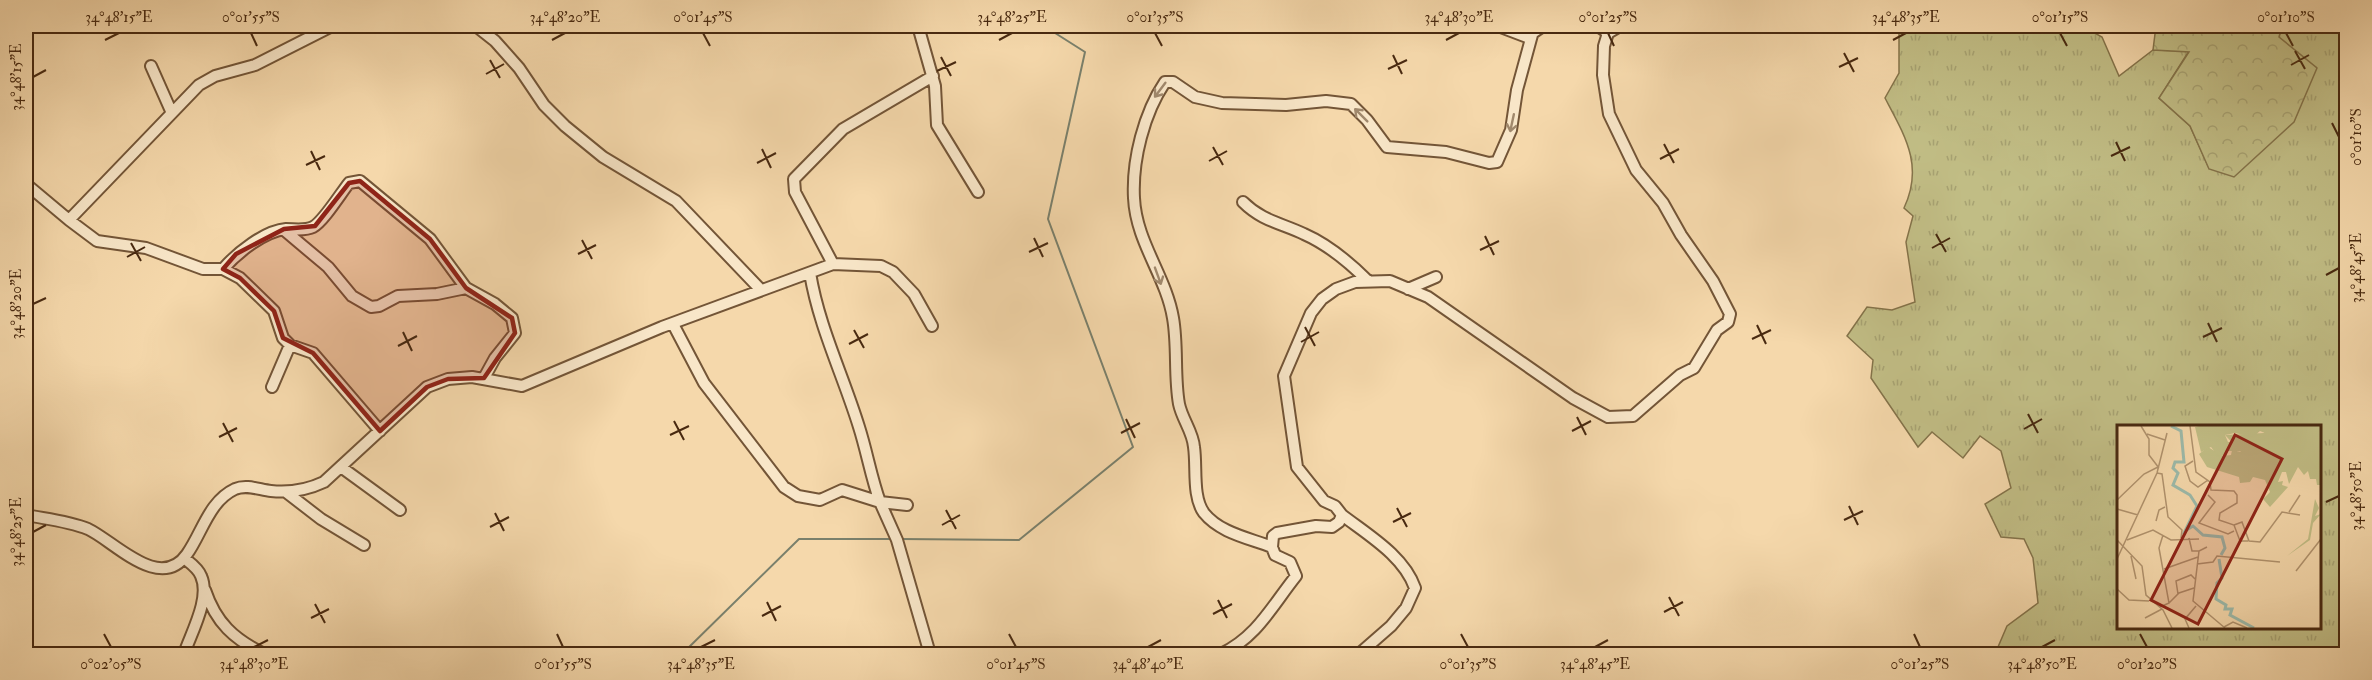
<svg xmlns="http://www.w3.org/2000/svg" width="2372" height="680" font-family="'IM FELL Double Pica',serif">
<style>
.grass{fill:url(#grass-tufts);stroke:#84734a;stroke-width:1.5;fill-rule:evenodd}
.forest{fill:url(#forest-crowns);stroke:#84734a;stroke-width:1.5}
.lines{fill:none;stroke-linecap:round;stroke-linejoin:round}
.stream{stroke:#7a806c;stroke-width:2}
.minor-casing{stroke:#735537;stroke-width:14}
.minor{stroke:#f8e6c8;stroke-width:10}
.oneway{stroke:#a0886c}
.marked{fill:#8f2418;fill-opacity:0.2;stroke:#8f2418;stroke-width:4.5;stroke-linejoin:round}
.ticks{fill:none;stroke:#482910;stroke-width:2}
.inset-river{fill:none;stroke:#9cbaaa;stroke-width:3}
.inset-road{fill:none;stroke:#b0926d;stroke-width:1.5}
.view{fill:#8f2418;fill-opacity:0.15;stroke:#8f2418;stroke-width:3}
.inset-edge{fill:none;stroke:#482910;stroke-width:3}
.neatline{fill:none;stroke:#482910;stroke-width:2}
.ticks-label{font-size:15px;text-anchor:middle;fill:#482910}
</style>
<defs>
<pattern id="grass-tufts" width="24" height="20" patternUnits="userSpaceOnUse" patternTransform="scale(1.5)"><rect width="24" height="20" fill="#c1bd85"/><path d="M3 7l-1-3M5 7V3M7 7l1-3M15 17l-1-3M17 17v-4M19 17l1-3" fill="none" stroke="#a7a272"/></pattern>
<pattern id="forest-crowns" width="20" height="18" patternUnits="userSpaceOnUse" patternTransform="scale(1.5)"><rect width="20" height="18" fill="#c1bd85"/><path d="M2 6a3 3 0 1 1 6 0M12 15a3 3 0 1 1 6 0" fill="none" stroke="#a7a272"/></pattern>
</defs>
<rect width="100%" height="100%" fill="#f5d8ab"/>
<filter id="stains"><feTurbulence type="fractalNoise" baseFrequency=".00333" numOctaves="4"/><feColorMatrix values="0 0 0 0 .2 0 0 0 0 .09 0 0 0 0 .02 0 0 0 .5 -.17"/></filter>
<radialGradient id="worn" r=".72"><stop offset=".6" stop-color="#630" stop-opacity="0"/><stop offset="1" stop-color="#630" stop-opacity=".3"/></radialGradient>
<!-- grass -->
<path class="grass" d="M1894 26H2082L2102 37 2119 76 2153 50 2189 51 2159 98 2190 126 2209 168 2279 37 2282 26H2346V654H1995L2007 626 2038 603 2033 558 2024 539 2001 537 1985 504 2011 488 2001 451 1980 436 1963 458 1932 432 1918 447 1871 378 1873 360 1847 336 1867 307 1892 310 1915 302 1906 242 1913 216 1904 208C1924 166 1905 136 1885 98L1899 73V30ZM2118 426H2320V628H2118Z"/>
<!-- forest -->
<path class="forest" d="M2156 26H2282L2279 37 2317 68 2294 122 2234 177 2209 169 2190 126 2159 98 2189 52 2153 50Z"/>
<g class="lines">
<!-- stream -->
<path class="stream" d="M900 539 1019 540 1133 447 1048 219 1085 52 1044 26
M682 654 799 539H894"/>
<!-- minor casing -->
<g class="minor-casing">
<path id="minor" d="M476 26 495 41 519 68 544 105 565 126 603 157 676 201 760 289
M918 26 935 86 937 125 978 192
M1498 26 1527 37 1543 26
M1598 26 1608 33
M151 66 171 111
M26 184 69 220 199 85 215 76 255 65 332 26
M1243 202C1262 221 1281 223 1304 234 1329 245 1349 262 1368 281
M69 220 97 241 146 248 203 269H223L240 278 274 311 283 338 290 345 313 353 380 431
M284 230 328 267 352 296 371 307 379 306 398 296 437 294 466 288
M833 264 795 192 794 179 843 129 933 76
M223 269C237 253 264 231 286 229 295 229 305 231 313 227 323 222 341 193 349 183L360 181 430 239 466 288 495 304 512 318 515 333 495 358 484 378
M810 273C819 327 843 375 859 427 867 452 871 477 880 502L907 505
M1408 289 1436 277
M673 324 704 383 784 487 798 496 820 500 842 490 880 502 897 540 930 654
M272 387 290 345
M341 467 400 510
M286 492 321 519 364 545
M26 515C46 519 68 521 88 529 114 541 160 593 187 554 202 533 209 501 235 489 247 484 260 490 271 491 290 493 307 490 324 482L427 387 448 379 472 377 522 386 662 327 833 264 881 266 893 272 914 294 932 326
M1342 515C1368 535 1404 556 1415 588L1406 608 1391 626 1359 654
M1272 547C1249 538 1220 533 1204 513 1192 497 1197 467 1194 447 1193 432 1182 419 1179 404 1174 376 1178 346 1173 318 1166 276 1136 242 1134 198 1132 160 1144 113 1165 82H1173L1195 97 1222 103 1286 105 1326 101 1351 104 1367 120 1387 147 1446 152 1489 163 1497 162 1511 130 1517 90 1532 35
M205 590C216 623 234 639 264 654
M184 654C191 633 211 598 201 576 198 568 190 563 184 558
M1221 654C1257 637 1272 606 1296 576L1290 562 1275 555 1272 547 1273 536 1277 533 1316 526 1332 527 1339 522 1342 515 1335 506 1324 501 1297 467 1284 376 1311 313 1322 299 1336 289 1355 282 1390 281 1428 297 1573 398 1608 417 1633 416 1680 375 1694 368 1717 330 1728 322 1730 314 1713 281 1681 235 1663 203 1636 170 1609 114 1603 75 1604 46 1608 33 1620 26"/>
</g>
<!-- minor -->
<use href="#minor" class="minor"/>
</g>
<!-- one-way arrows -->
<defs><path id="oneway-shaft" d="M-6 0H5M1.5-3L5.5 0L1.5 3" fill="none" stroke-width="1.6" stroke-linecap="round" stroke-linejoin="round" transform="scale(1.5)"/></defs>
<g class="oneway">
<use href="#oneway-shaft" transform="translate(1160 90) rotate(127)"/>
<use href="#oneway-shaft" transform="translate(1361 115) rotate(-135)"/>
<use href="#oneway-shaft" transform="translate(1512 123) rotate(102)"/>
<use href="#oneway-shaft" transform="translate(1158 276) rotate(70)"/>
</g>
<!-- marked area -->
<path class="marked" d="M360 181 430 239 466 288 512 318 515 333 484 378 448 379 427 387 380 431 313 353 283 338 274 311 240 278 223 269 236 254 284 229 315 226 349 183Z"/>
<!-- ticks -->
<path class="ticks" d="M251 33 257 46M703 33 710 46M1155 33 1162 46M1608 33 1614 46M2060 33 2067 46M2286 33 2293 46M105 40 119 33M552 40 565 33M999 40 1012 33M1446 40 1459 33M1893 40 1906 33M2295 51 2305 69M1844 53 1854 72M1393 55 1402 74M941 57 951 76M490 60 500 78M2291 65 2309 55M1839 67 1858 58M1388 69 1407 60M937 71 956 62M486 74 504 64M33 77 46 70M2332 123 2339 137M2116 142 2125 161M1664 144 1674 163M1213 147 1223 165M762 149 771 168M311 151 320 170M2111 156 2130 147M1660 159 1679 149M1209 161 1227 151M757 163 776 153M306 165 325 156M1936 234 1946 252M1485 236 1494 255M1034 238 1043 257M582 240 592 259M131 243 141 261M1932 248 1950 238M1480 250 1499 241M1029 252 1048 243M578 254 596 245M127 257 145 247M2326 275 2339 268M33 304 46 298M2208 323 2217 342M1757 325 1766 344M1305 327 1315 346M854 330 864 348M403 332 412 351M2203 337 2222 328M1752 339 1771 330M1301 342 1319 332M849 344 868 334M398 346 417 336M2028 414 2038 433M1577 417 1586 435M1126 419 1135 438M674 421 684 440M223 423 233 442M2024 429 2042 419M1572 431 1591 421M1121 433 1140 423M670 435 689 426M219 437 237 428M2326 502 2339 496M1849 506 1858 525M1397 508 1407 527M946 510 956 529M495 513 504 531M1844 520 1863 511M1393 522 1411 513M942 525 960 515M490 527 509 517M33 532 46 525M1669 597 1679 616M1218 600 1227 618M767 602 776 621M315 604 325 623M1664 612 1683 602M1213 614 1232 604M762 616 781 606M311 618 329 609M104 634 111 647M557 634 563 647M1009 634 1016 647M1461 634 1468 647M1914 634 1920 647M2140 634 2147 647M254 647 268 640M701 647 715 640M1148 647 1161 640M1595 647 1608 640M2042 647 2055 640"/>
<!-- overview -->
<g transform="translate(2117 425)">
<rect width="204" height="204" fill="#f5d8ab"/>
<path d="M150 1H204V60H200L199 54H193L191 46 187 50 181 42 172 59 169 47H165L161 57 166 56 165 60 171 62 153 82 146 74 153 67 148 55 136 52 133 57 123 58 122 52 90 42 82 29 91 22 106 31 114 30 115 25 124 27 108 10 147 8ZM198 74 202 83 198 91 204 89 196 98 193 115 170 131 191 114Z" fill="#c1bd85"/>
<path d="M82 1H150L151 2 148 8 143 6 136 12 118 8 108 10 111 17 121 16 125 26H110V31L100 30 94 22 84 27 78 2Z" fill="#c1bd85"/>
<path class="inset-river" d="M54 1 64 6 67 37H58L56 43 61 48 56 60 73 70 80 81 68 106 76 101 86 110 105 112 108 123 104 130M102 134 105 153 100 158 99 174 109 180 108 184H115L113 190 137 203"/>
<path class="inset-road" d="M24 1 32 14V30L42 43M73 1 79 47 93 57 94 65 117 66 120 70V78L103 88 102 95 117 100 123 116H131M30 9 48 15M76 36 68 41 73 56 81 62 91 55M40 48 45 49 51 92 65 105 64 113M91 70 98 77 82 98 111 109 117 106M0 75 27 49 41 42M0 84 21 90M172 87 183 70M39 96 42 85 48 82M117 100 125 97 132 116 143 117 165 87 183 90M72 113 75 126H82M0 115 25 141 29 170 46 185 55 203M10 115 36 105 54 115 82 114M90 122 82 126 76 176 108 203M14 131 19 154M0 134 40 48 50 8M80 139 96 137 100 131 163 137M47 144 81 132M179 146 204 114M0 164 12 175 32 176M61 169 59 156 74 150 78 154M52 178 62 168 77 163M43 182 52 178 42 123 46 110M28 193 45 184M107 202 116 197 130 203M72 203 68 194 79 181"/>
<path class="view" d="M118 10 165 34 81 199 34 175Z"/>
<rect width="204" height="204" class="inset-edge"/>
</g>
<!-- margin -->
<rect width="2372" height="680" fill="none" stroke="#f5d8ab" stroke-width="66"/>
<rect x="33" y="33" width="2306" height="614" class="neatline"/>
<g class="ticks-label">
<text x="119" y="22">34°48'15"E</text>
<text x="251" y="22">0°01'55"S</text>
<text x="565" y="22">34°48'20"E</text>
<text x="703" y="22">0°01'45"S</text>
<text x="1012" y="22">34°48'25"E</text>
<text x="1155" y="22">0°01'35"S</text>
<text x="1459" y="22">34°48'30"E</text>
<text x="1608" y="22">0°01'25"S</text>
<text x="1906" y="22">34°48'35"E</text>
<text x="2060" y="22">0°01'15"S</text>
<text x="2286" y="22">0°01'10"S</text>
<text transform="translate(16 77) rotate(-90)" y="5">34°48'15"E</text>
<text transform="translate(2356 137) rotate(-90)" y="5">0°01'10"S</text>
<text transform="translate(2356 268) rotate(-90)" y="5">34°48'45"E</text>
<text transform="translate(16 304) rotate(-90)" y="5">34°48'20"E</text>
<text transform="translate(2356 496) rotate(-90)" y="5">34°48'50"E</text>
<text transform="translate(16 532) rotate(-90)" y="5">34°48'25"E</text>
<text x="111" y="669">0°02'05"S</text>
<text x="254" y="669">34°48'30"E</text>
<text x="563" y="669">0°01'55"S</text>
<text x="701" y="669">34°48'35"E</text>
<text x="1016" y="669">0°01'45"S</text>
<text x="1148" y="669">34°48'40"E</text>
<text x="1468" y="669">0°01'35"S</text>
<text x="1595" y="669">34°48'45"E</text>
<text x="1920" y="669">0°01'25"S</text>
<text x="2042" y="669">34°48'50"E</text>
<text x="2147" y="669">0°01'20"S</text>
</g>
<rect width="100%" height="100%" filter="url(#stains)"/>
<rect width="100%" height="100%" fill="url(#worn)"/>
</svg>
